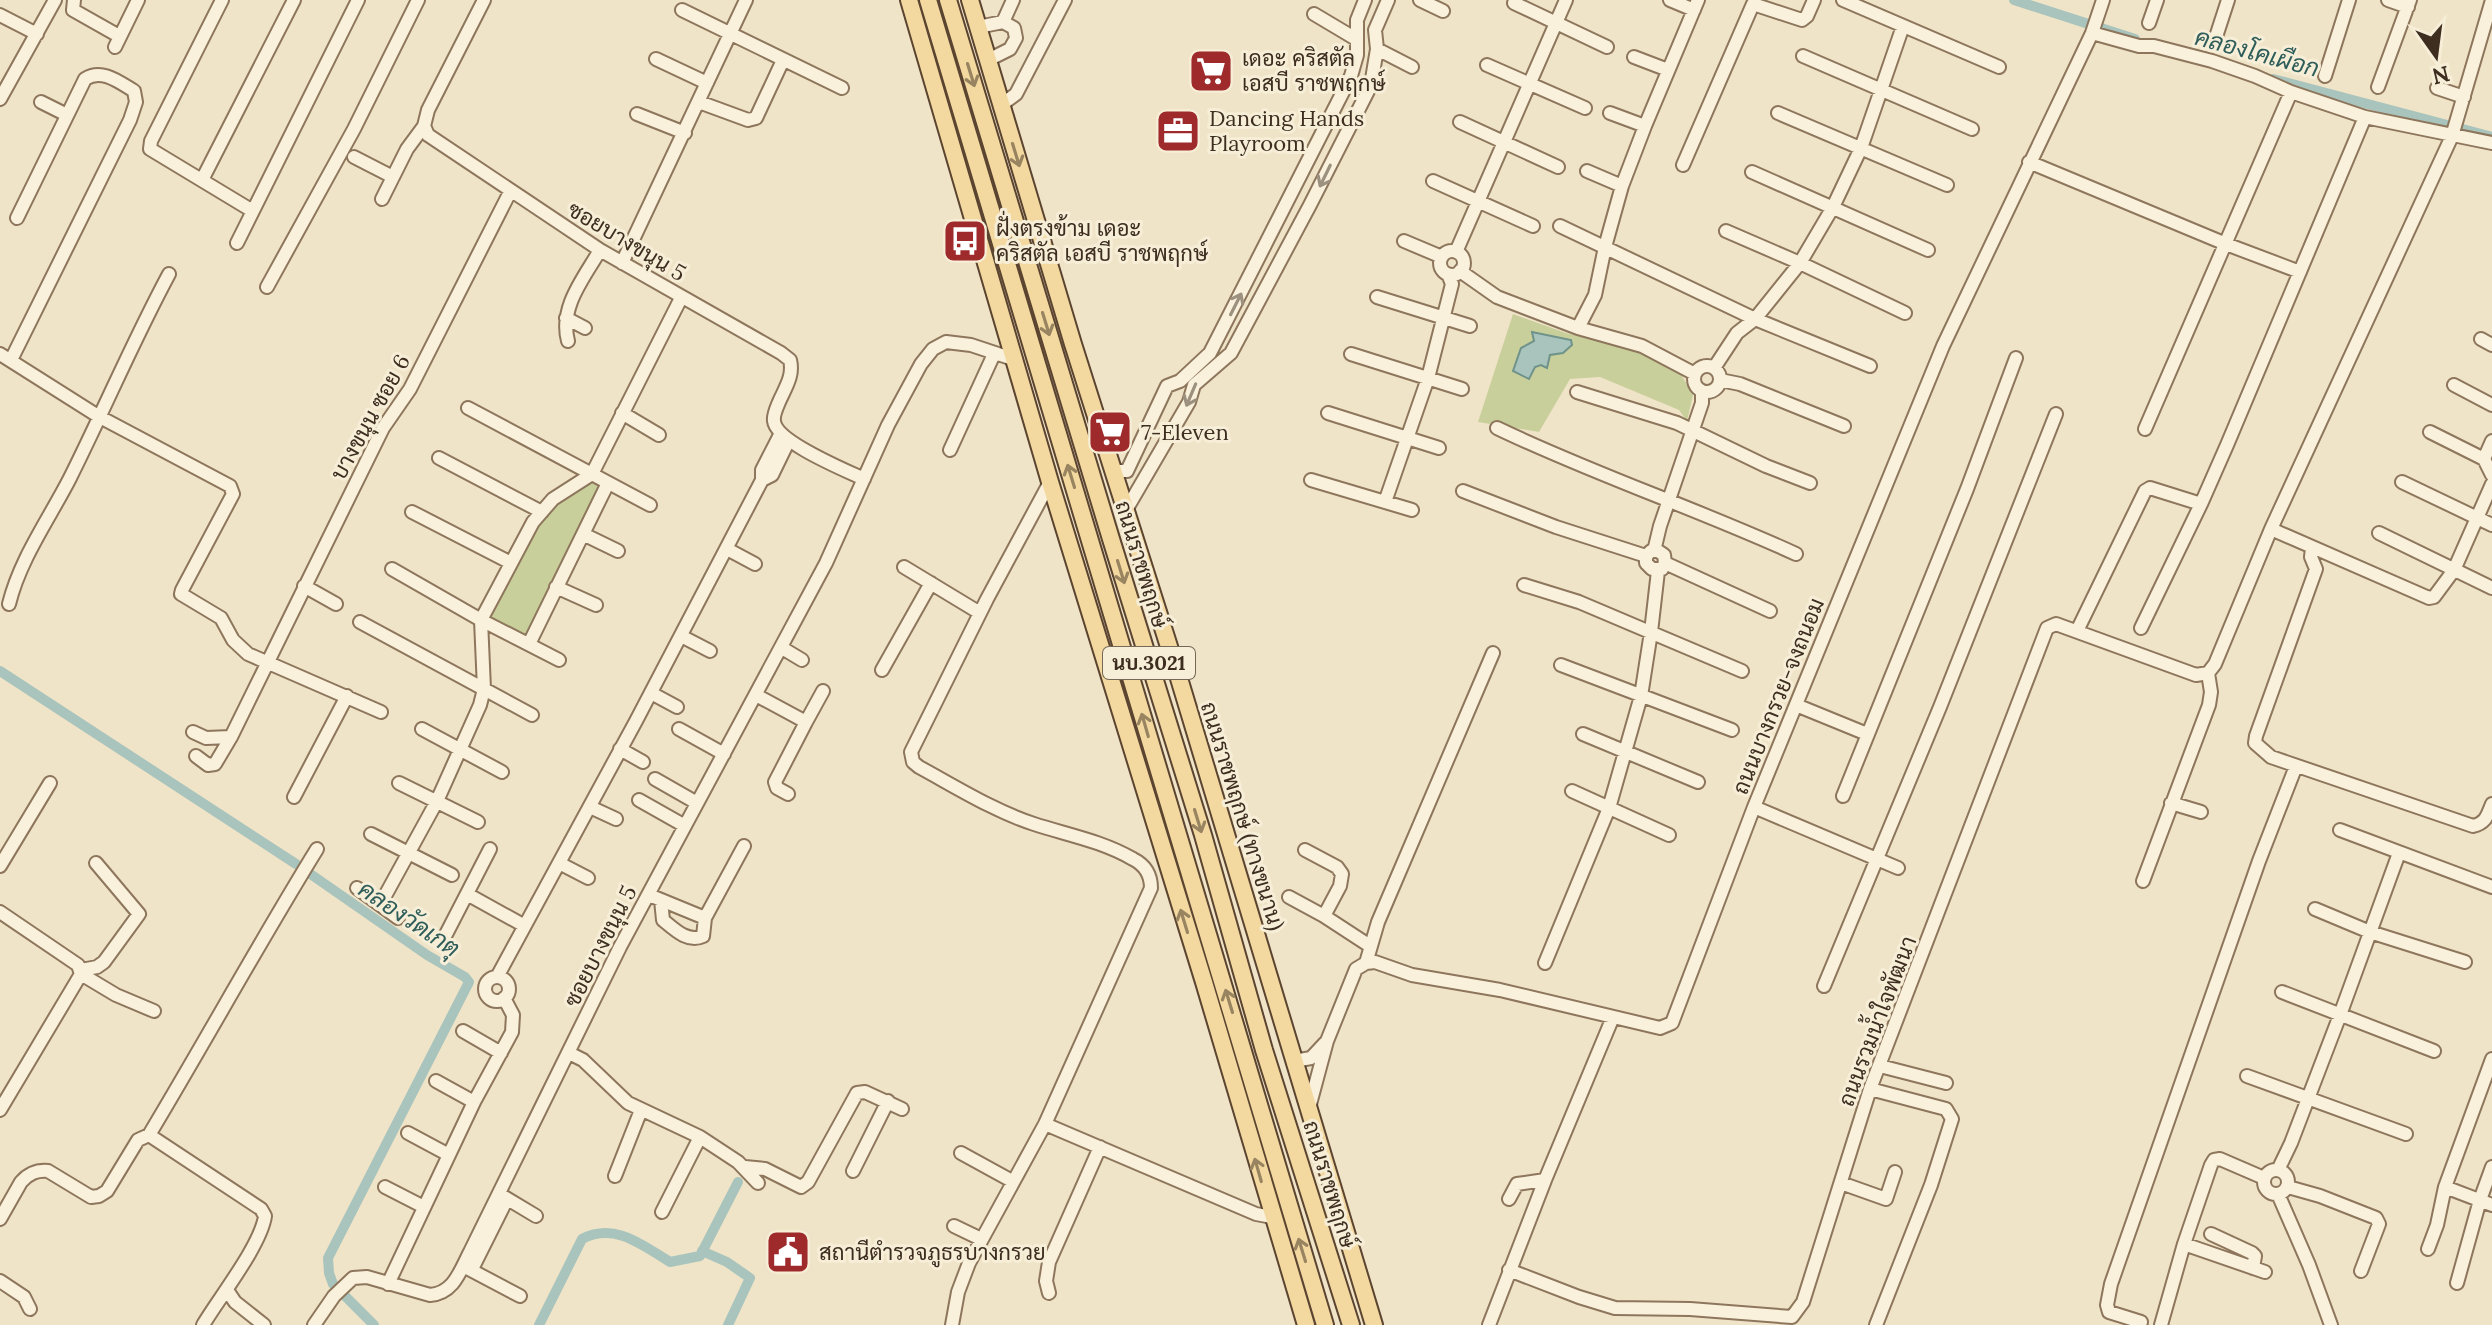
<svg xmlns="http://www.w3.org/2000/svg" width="2492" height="1325" font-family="Lora,Sarabun,serif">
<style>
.green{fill:#c9cf9b}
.water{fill:#a9c4bc;stroke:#6f938a;stroke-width:2}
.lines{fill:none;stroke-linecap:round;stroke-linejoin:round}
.canal{stroke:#a9c4bc;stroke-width:10}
.minor-casing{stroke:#8d765c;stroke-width:16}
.major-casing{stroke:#5b4430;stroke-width:20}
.minor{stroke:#faf1dc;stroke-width:12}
.major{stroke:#f3d9a0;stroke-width:16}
.oneway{stroke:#988460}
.oneway2{stroke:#9c907e}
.labels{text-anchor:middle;stroke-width:6;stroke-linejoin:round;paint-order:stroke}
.shield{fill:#f7eed8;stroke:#756857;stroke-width:2}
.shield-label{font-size:20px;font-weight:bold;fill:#3d2e20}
.poi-label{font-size:22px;fill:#3d2e20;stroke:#f7eed8;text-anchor:start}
.street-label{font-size:22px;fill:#3d2e20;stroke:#f7eed8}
.water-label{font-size:24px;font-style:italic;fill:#2f5d5a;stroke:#f7eed8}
</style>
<rect width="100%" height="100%" fill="#f0e4c8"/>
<!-- green -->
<path class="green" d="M1513 314 1566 333 1623 347 1661 359 1678 369 1693 395 1687 421 1679 410 1600 377 1570 379 1539 432 1478 422Z
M592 474 608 483 529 644 481 620 533 522Z"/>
<!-- water -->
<path class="water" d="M1532 332 1571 340 1572 345 1563 353 1550 355 1547 368 1541 365 1535 367 1529 379 1513 371 1521 348 1534 341Z"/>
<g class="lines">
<!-- canal -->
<path class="canal" d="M2014 0 2135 39
M2273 79 2492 137
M0 671 296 864 427 955 465 977 469 982 328 1258 329 1273 333 1284 374 1325
M702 1251 727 1262 750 1278 728 1325
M539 1325 582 1239C615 1222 642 1245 670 1262L700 1256 738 1182"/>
<!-- minor casing -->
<g class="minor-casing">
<path id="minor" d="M74 0 73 10 119 36
M222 0 151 141 150 149 251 210
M484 0 428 110 424 126 428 135 600 250 781 353 790 360C794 376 785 388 779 402 777 407 773 415 774 421 776 442 845 470 864 479
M1420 0 1443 11
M1670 0 1694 10
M1843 0 1999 67
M2388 0 2408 7
M1514 3 1607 47
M682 10 842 88
M1314 14 1356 39
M0 15 37 34
M1003 22 1013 0
M2149 23 2157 0
M978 27 1003 22 1014 28 1016 38 1010 49 988 60
M2092 33 2139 46H2154L2212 61 2255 76 2291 92 2365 117 2492 143
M2214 43 2228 0
M115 47 138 0
M1377 49 1412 67
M1803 56 1972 129
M1634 57 1668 70
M656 59 707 83
M1487 65 1585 108
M2325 76 2349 0
M2378 87 2410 0
M2437 88 2464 97
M0 99 55 0
M41 102 67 115
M699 102 748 120 756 118 783 60
M1001 105 1016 94 1065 0
M1610 113 1645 126
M1778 113 1947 185
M637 114 685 133
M1460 122 1558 167
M354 157 393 177
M2029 162 2226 244 2300 272
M1683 165 1753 4 1802 20 1807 16 1814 0
M1587 171 1622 186
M1752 172 1928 250
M202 180 294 0
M1433 181 1533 226
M382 199 407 149 424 126
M1560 226 1755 319 1870 366
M1726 231 1800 263 1905 313
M1404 241 1442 257
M237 243 358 0
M1440 263a12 12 0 1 1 24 0a12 12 0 1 1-24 0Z
M1456 252 1566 0
M622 263 746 0
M1460 271 1497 297 1578 328 1642 346 1695 374
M267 287 354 129 418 0
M1377 297 1470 326
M566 318 585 328
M1578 328 1595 295 1605 247 1622 186 1645 126 1698 0
M2481 339 2492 345
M568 341C559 307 584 278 600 250
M0 354 98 416 230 486 233 494 182 590 181 594 221 618 233 640 248 654 381 712
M1351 354 1462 389
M11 360 130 120 136 102 134 91C119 82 102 68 85 79L17 218
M1694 379a13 13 0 1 1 26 0a13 13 0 1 1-26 0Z
M1714 368 1737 333 1755 319 1800 263 1833 207 1861 148 1903 26
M1720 380 1740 384 1844 426
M2454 385 2492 405
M1577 392 1677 423 1766 466 1810 483
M468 408 650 505
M622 413 659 435
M1328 413 1439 448
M1497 428C1595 475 1698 509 1796 554
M2145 429 2291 92
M2430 432 2484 459
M2492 441 2484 459 2492 475
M950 450 994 354
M439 458 542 512
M1114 471H1127L1167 386 1180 381 1210 353 1351 76 1357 55V20L1365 0
M762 480 772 475 789 440
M1311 480 1412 510
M2402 482 2492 525
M1463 491 1556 527 1646 556 1651 551H1658L1664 555 1665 563 1662 569H1652L1646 563V556
M1385 502 1428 378 1452 284 1448 274
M1126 510 1189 402 1194 385 1231 353 1310 205 1371 85 1377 49 1375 30 1388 0
M412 512 511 563
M2271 529 2429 598 2434 597 2454 570 2492 484
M2379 533 2492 588
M583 534 618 551
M2312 548 2311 557 2316 569 2256 736 2255 743 2271 757 2473 826C2486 823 2487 816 2492 804
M727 549 755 564
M1654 551 1660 526 1702 403V391
M1665 563 1770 611
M904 567 980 613
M392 569 481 620 559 660
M1524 585 1579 602 1742 671
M304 586 336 604
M556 587 596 605
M9 604C20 559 49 519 70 478 104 410 133 341 169 274
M360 622 532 715
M2141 628 2201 504 2227 445 2365 117
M2077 631 2145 491 2150 488 2201 504
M681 636 710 651
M529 644 608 483
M782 648 802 660
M1561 665 1732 730
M882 670 931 583
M651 693 677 707
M756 695 806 722 775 782 777 788 788 794
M1796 705 1867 734
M806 722 823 691
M422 729 502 772
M679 729 724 754
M193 732 206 738 231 737 383 428 410 389 510 192
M1583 734 1698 782
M620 749 643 762
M196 756 208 765 215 764 231 737
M655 779 697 803
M399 783 478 822
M1572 791 1669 835
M1843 796 1967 489 2016 358
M294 797 347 696
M639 800 685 826
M2171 803 2201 812
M590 807 616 819
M1754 807 1898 868
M2340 830 2492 887
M371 834 452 875
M1305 850 1337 867 1342 874 1340 886 1324 916 1370 946
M559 863 588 878
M0 866 50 783
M2143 881 2209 705 2211 692 2208 673 2215 664 2271 529 2452 136 2492 0
M357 888 398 918
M467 894 523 925
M649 895 705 918 744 846
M1289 897 1324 916
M661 900 663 920C675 930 688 943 703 936L705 918
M380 905 437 801 480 705 484 689 481 620 533 522 553 499 592 474 681 298
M2315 909 2370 932 2465 962
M0 912 78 965 81 974 116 995 154 1011
M442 942 490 849
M1366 963 1378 922 1493 653
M1545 963 1609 808 1641 696 1651 632 1658 571
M81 970 97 967 104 962 139 914 96 863
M497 977 636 721 762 480V470L781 433
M485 989a12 12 0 1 1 24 0a12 12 0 1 1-24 0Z
M1824 986 1940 707 2056 414
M2282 992 2434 1051
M463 1031 501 1053
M569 1053 583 1060 628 1103 700 1137 738 1162 758 1183
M1294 1061 1311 1058 1325 1043
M1880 1066 1946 1083
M2247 1076 2406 1134
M436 1081 474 1102
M1870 1089 1946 1109 1952 1119 1931 1185 1876 1325
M1309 1108 1327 1041 1356 969 1366 963 1375 962 1412 975 1500 990 1660 1028 1672 1023 1754 807 1943 346 2092 33 2103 0
M0 1110 81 974
M1045 1124 1256 1214 1272 1217
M408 1133 449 1155
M149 1135 261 1209 265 1216C261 1245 219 1298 203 1325
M961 1153 1012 1181
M745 1167 765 1169 801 1187 808 1182 857 1093 865 1092 902 1109
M2264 1182a12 12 0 1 1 24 0a12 12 0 1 1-24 0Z
M2278 1170 2291 1143 2340 1015 2399 853
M853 1171 888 1101
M615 1176 641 1110
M1841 1183 1886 1199 1895 1172
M385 1187 424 1207
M2288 1187 2320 1196 2376 1218 2379 1224 2361 1271
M2445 1187 2492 1205
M2278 1194 2309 1265 2331 1325
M501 1195 536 1216
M1509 1199 1517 1184 1545 1180
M662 1212 700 1137
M0 1219 21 1182C29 1173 37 1170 48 1171L91 1197 99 1196 107 1191 138 1140 149 1135C206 1040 259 943 317 849
M954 1226 981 1239
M2211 1234 2252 1253 2255 1256 2253 1268
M2184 1244 2265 1272
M2428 1249 2437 1225 2445 1187 2492 1059
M465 1267 520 1296
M472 1269 507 1199
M1509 1270 1579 1297 1615 1308 1690 1309 1792 1317 1803 1302 1870 1089 2047 628 2056 624 2196 675 2208 673
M0 1281 24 1297 30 1309
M2457 1283 2480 1200 2492 1167
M388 1284 474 1102 512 1032 513 1015 504 998
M227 1290 235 1302 264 1325
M1049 1293 1046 1281 1049 1262 1100 1147
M2141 1322 2109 1312 2107 1305 2111 1284 2259 861 2296 766
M314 1325 334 1296 353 1278 367 1277 430 1295C454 1293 460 1271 470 1252L620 947 826 563 888 425 921 364 933 349 946 342 971 345 1016 360
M952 1325 958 1292 969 1263 1045 1124 1151 888C1151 874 1145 865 1133 859 1102 841 1068 835 1034 824 994 811 956 787 919 767L913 762 911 752 987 599 1050 482
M1489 1325 1545 1180 1613 1017
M2161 1325 2184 1244 2211 1165 2214 1160 2220 1159 2264 1178"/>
</g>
<!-- major casing -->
<g class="major-casing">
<path id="major" d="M909 0 1050 482 1204 982 1306 1325
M928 0 1325 1325
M948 0 1111 539 1203 835 1264 1050 1351 1325
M970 0 1073 344 1178 675 1374 1325"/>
</g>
<!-- minor -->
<use href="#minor" class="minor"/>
<!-- major -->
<use href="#major" class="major"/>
</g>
<!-- one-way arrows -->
<defs><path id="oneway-shaft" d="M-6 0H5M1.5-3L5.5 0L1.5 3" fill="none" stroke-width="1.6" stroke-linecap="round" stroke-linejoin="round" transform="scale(2)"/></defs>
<g class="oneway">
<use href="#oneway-shaft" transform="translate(971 75) rotate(73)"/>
<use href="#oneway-shaft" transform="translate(1016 155) rotate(73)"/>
<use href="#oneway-shaft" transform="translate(1046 324) rotate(73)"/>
<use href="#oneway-shaft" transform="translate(1071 476) rotate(-107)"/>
<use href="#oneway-shaft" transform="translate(1121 572) rotate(73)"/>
<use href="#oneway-shaft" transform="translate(1145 725) rotate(-106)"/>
<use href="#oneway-shaft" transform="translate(1198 821) rotate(73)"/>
<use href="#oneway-shaft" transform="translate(1184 921) rotate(-107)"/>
<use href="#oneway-shaft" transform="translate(1229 1001) rotate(-107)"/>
<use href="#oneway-shaft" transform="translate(1258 1170) rotate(-106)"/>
<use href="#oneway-shaft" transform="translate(1302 1250) rotate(-107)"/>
</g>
<g class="oneway2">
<use href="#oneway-shaft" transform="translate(1325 176) rotate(116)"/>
<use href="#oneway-shaft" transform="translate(1236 304) rotate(-63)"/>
<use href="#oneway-shaft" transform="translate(1191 395) rotate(113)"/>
</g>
<!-- icons -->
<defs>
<g id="supermarket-square" transform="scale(2.3)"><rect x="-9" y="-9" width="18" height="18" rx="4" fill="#9e2a2b" stroke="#f7eed8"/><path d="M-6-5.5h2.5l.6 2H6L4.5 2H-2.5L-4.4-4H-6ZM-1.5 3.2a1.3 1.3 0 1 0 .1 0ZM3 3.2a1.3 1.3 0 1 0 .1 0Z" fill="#fff"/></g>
<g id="office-square" transform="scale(2.3)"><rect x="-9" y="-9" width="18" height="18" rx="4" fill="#9e2a2b" stroke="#f7eed8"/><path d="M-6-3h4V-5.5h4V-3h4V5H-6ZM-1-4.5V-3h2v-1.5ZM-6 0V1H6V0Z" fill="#fff"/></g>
<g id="bus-square" transform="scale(2.3)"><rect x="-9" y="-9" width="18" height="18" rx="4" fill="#9e2a2b" stroke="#f7eed8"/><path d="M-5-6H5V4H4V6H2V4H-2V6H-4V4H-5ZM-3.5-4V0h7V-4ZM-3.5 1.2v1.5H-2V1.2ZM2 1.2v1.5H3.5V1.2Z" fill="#fff"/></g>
<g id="civic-square" transform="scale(2.3)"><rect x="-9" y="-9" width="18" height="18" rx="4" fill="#9e2a2b" stroke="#f7eed8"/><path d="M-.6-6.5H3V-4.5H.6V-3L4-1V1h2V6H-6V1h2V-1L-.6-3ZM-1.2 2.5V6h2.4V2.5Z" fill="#fff"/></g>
</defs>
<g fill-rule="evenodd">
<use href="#supermarket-square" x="1211" y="71"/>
<use href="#office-square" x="1178" y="131"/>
<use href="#bus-square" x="965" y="241"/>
<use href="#supermarket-square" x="1110" y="432"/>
<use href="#civic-square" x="788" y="1252"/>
</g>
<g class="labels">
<!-- shield labels -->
<rect class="shield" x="1103" y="647" width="92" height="32" rx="6"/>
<g class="shield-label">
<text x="1149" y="670">นบ.3021</text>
</g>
<!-- poi labels -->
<g class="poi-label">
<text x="1242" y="66">เดอะ คริสตัล<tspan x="1242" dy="25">เอสบี ราชพฤกษ์</tspan></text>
<text x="1209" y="126">Dancing Hands<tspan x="1209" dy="25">Playroom</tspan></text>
<text x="996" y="236">ฝั่งตรงข้าม เดอะ<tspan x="996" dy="25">คริสตัล เอสบี ราชพฤกษ์</tspan></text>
<text x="1141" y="440">7-Eleven</text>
<text x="819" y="1260">สถานีตำรวจภูธรบางกรวย</text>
</g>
<!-- street labels -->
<g class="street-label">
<text transform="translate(627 241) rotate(31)" y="8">ซอยบางขนุน 5</text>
<text transform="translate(370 417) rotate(-61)" y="8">บางขนุน ซอย 6</text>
<text transform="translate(1142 564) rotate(73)" y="8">ถนนราชพฤกษ์</text>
<text transform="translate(1778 696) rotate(-68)" y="8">ถนนบางกรวย-จงถนอม</text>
<text transform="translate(1243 816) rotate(73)" y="8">ถนนราชพฤกษ์ (ทางขนาน)</text>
<text transform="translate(600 946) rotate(-63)" y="8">ซอยบางขนุน 5</text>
<text transform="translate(1877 1021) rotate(-69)" y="8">ถนนรวมน้ำใจพัฒนา</text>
<text transform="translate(1330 1184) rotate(73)" y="8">ถนนราชพฤกษ์</text>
</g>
<!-- water labels -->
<g class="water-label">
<text transform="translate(2257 53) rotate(15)" y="8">คลองโคเผือก</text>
<text transform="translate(409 919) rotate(34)" y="8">คลองวัดเกตุ</text>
</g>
</g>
<!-- north arrow -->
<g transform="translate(2436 56) rotate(166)" stroke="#f7eed8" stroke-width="6" paint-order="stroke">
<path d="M0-6L14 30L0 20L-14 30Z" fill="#3d2e20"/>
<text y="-12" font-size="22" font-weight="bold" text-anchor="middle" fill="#3d2e20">N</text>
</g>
</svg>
